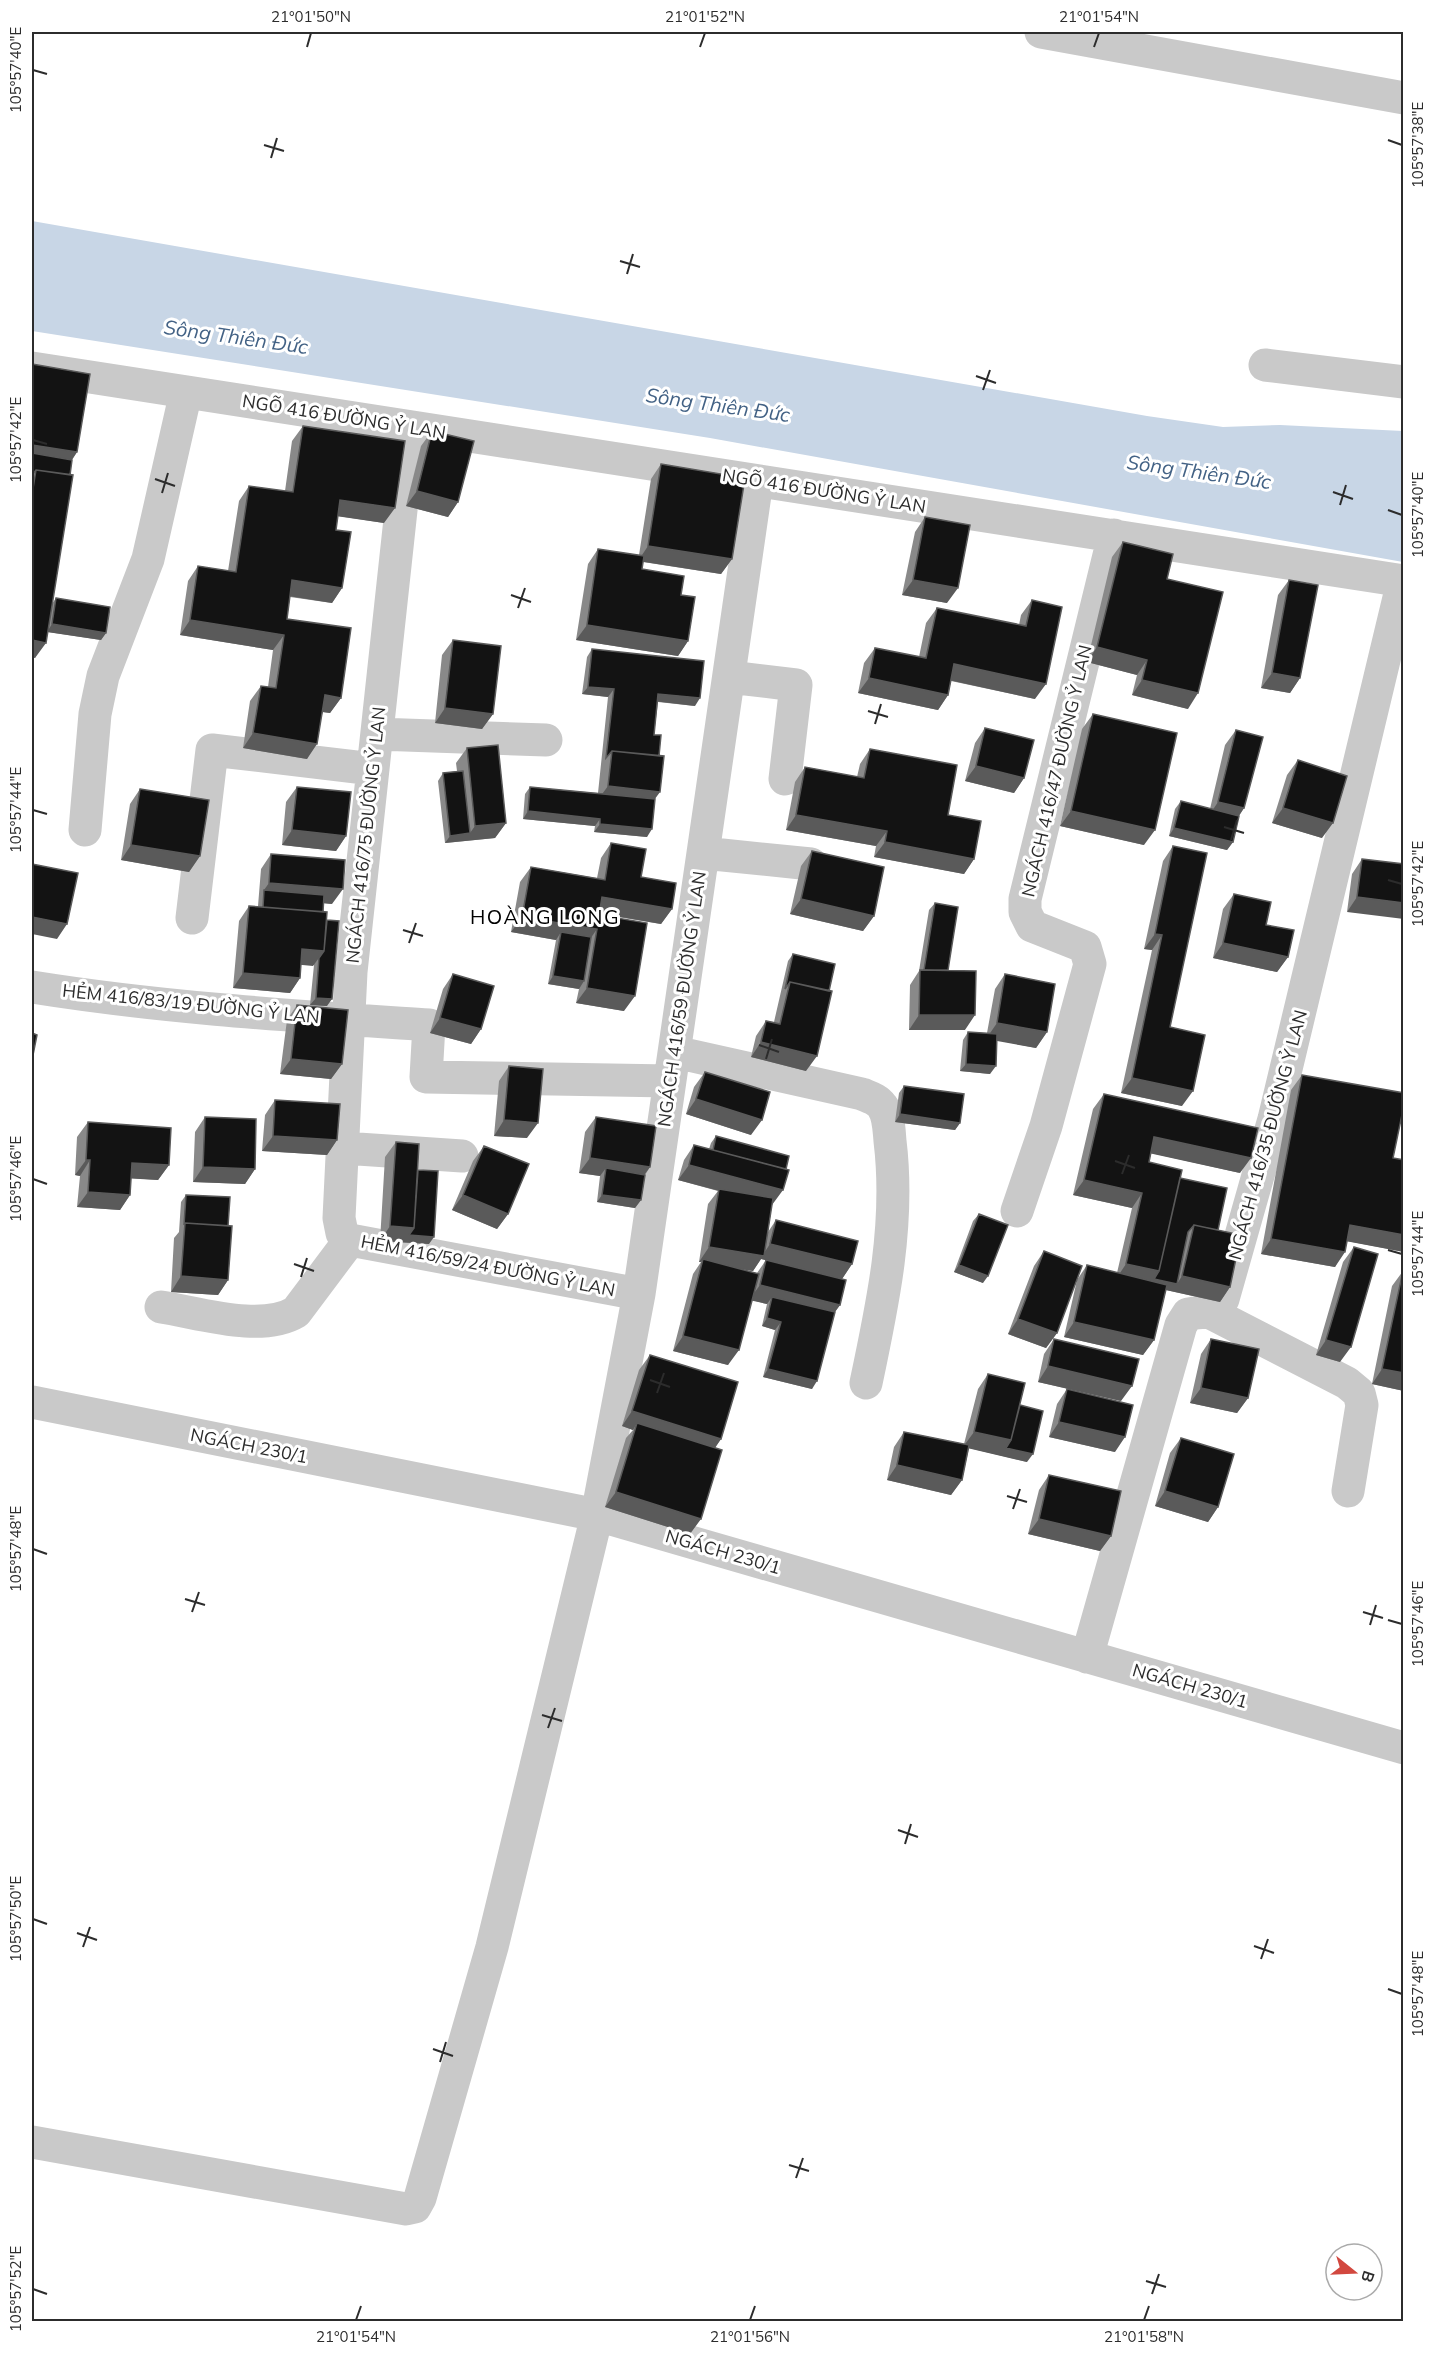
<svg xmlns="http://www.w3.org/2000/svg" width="1435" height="2353" font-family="Mulish,sans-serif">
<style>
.water{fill:#c8d6e6}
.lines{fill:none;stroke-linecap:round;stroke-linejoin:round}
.minor{stroke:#c9c9c9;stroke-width:33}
.wall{fill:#898989;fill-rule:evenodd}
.shaded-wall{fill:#5a5a5a}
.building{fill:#131313;stroke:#5a5a5a;stroke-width:1.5}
.ticks{fill:none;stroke:#2c2c2c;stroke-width:2}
.labels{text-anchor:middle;stroke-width:6;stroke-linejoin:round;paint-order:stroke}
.street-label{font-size:18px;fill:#2c2c2c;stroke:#fff}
.water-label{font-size:20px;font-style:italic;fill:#436285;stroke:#fff}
.neighbourhood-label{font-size:20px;letter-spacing:1.5px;fill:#000;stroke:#fff}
.neatline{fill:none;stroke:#2c2c2c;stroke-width:2}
.ticks-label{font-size:15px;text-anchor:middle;fill:#2c2c2c}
</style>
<rect width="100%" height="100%" fill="#fff"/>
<!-- water -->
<path class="water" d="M32 221 1147 416 1223 427 1280 425 1403 431V562L710 438 32 331Z"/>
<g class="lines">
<!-- minor -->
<path class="minor" d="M1041 32 1404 98
M1265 365 1404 382
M32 368 1404 581
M729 677 796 685 785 779
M377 734 546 740
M85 830 95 714 103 676 148 559 186 392
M703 853 811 864
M192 918 212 750 373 769
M32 987C163 1008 296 1016 429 1025L426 1077 670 1081
M675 1052 862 1094C869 1097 877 1099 882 1106 889 1115 889 1130 890 1141 900 1223 883 1303 866 1383
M343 1148 462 1156
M1017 1211 1046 1126 1090 964 1085 947 1032 926 1025 912V899L1114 535
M350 1240 342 1233 339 1218 351 972 410 427
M161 1307C200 1313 261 1333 296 1312L350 1240 639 1294
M1211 1313 1347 1383 1359 1393 1362 1405 1348 1491
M32 1402 597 1515 1404 1748
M1087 1657 1181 1325 1188 1314C1206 1310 1215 1317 1223 1299L1274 1119 1403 581
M32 2142 406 2209 415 2207 420 2198 492 1947 597 1515 639 1294 757 481"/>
</g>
<!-- wall -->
<path class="wall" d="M32 364 77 452 72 460 52 604 56 598 106 633 101 640 48 632 35 658 32 657Z
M303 426 384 523 338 516 336 530 342 588 332 603 290 597 287 619 341 698 330 713 323 712 307 759 243 748 250 701 261 686 268 687 273 650 180 635 188 581 198 566 228 571 239 501 249 486 285 491 292 441Z
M432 431 458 502 448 517 406 506 421 446Z
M661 464 732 559 721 574 643 562 642 569 681 595 688 641 678 656 576 640 588 564 598 549 639 555 651 479Z
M925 517 947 603 902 595 915 532Z
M1123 542 1167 579 1188 709 1132 695 1137 675 1087 662 1112 557Z
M1289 580 1300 678 1290 693 1261 688 1278 595Z
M1032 600 1035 699 951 681 948 695 938 710 858 693 864 663 875 648 919 657 926 623 937 608 1019 625 1021 615Z
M453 640 493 714 482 729 435 723 442 655Z
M592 649 695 706 658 702 654 735 655 799 647 837 594 832 595 826 523 819 525 794 530 787 598 793 608 697 582 694 587 657Z
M1093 714 1144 845 1060 826 1082 729Z
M985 728 1024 778 1014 793 965 781 975 743Z
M1236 730 1244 808 1239 816 1233 842 1227 850 1169 836 1175 809 1181 801 1210 809 1225 745Z
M467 748 506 823 495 838 445 843 438 781 443 773 457 771 456 763Z
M870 749 948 815 974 859 964 874 874 857 876 846 786 830 795 782 805 767 857 777 860 764Z
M1298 760 1322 838 1272 823 1287 775Z
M297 787 346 836 336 851 282 845 286 802Z
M140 789 200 856 189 872 121 860 130 804Z
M611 843 641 877 672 909 661 924 599 914 624 1011 576 1003 579 989 548 984 556 940 511 932 520 882 531 867 597 878 601 858Z
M1173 846 1170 1027 1182 1106 1121 1093 1152 950 1144 949 1163 861Z
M812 851 874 916 863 931 790 914 801 866Z
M271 854 332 904 324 903 323 912 327 920V1006L310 1005 314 965H301L300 978 290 993 233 988 239 921 249 906H258L261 869Z
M1362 859 1404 864 1347 912 1352 874Z
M1234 894 1266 925 1288 957 1277 972 1213 958 1223 909Z
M935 903 948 970 965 1030H909L910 985 919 971 929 910Z
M793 954 806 1071 751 1057 756 1036 766 1021 774 1022 788 961Z
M453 974 481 1029 471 1044 430 1033 443 989Z
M1005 974 1047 1032 1036 1048 997 1040 990 1074 960 1071 963 1040 968 1032 987 1033 995 989Z
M297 1005 342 1064 331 1079 280 1074 287 1020Z
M509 1066 527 1138 494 1136 499 1081Z
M705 1072 751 1135 686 1114 694 1087Z
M1302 1075 1393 1158 1404 1160V1252L1347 1241 1335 1267 1261 1254 1291 1090Z
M904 1086 960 1123 955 1130 895 1122 899 1093Z
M1104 1094 1240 1173 1151 1153 1149 1162 1180 1178 1218 1230 1230 1287 1220 1302 1166 1290 1154 1340 1143 1355 1064 1337 1077 1280 1087 1265 1117 1273 1132 1208 1073 1195 1093 1109Z
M275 1100 337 1140 327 1155 262 1151 265 1115Z
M205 1117 255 1169 245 1184 193 1182 195 1132Z
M596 1117 650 1167 645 1175 641 1200 635 1208 597 1202 600 1176 579 1173 585 1132Z
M88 1122 169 1165 158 1180 131 1178 130 1195 120 1210 77 1207 80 1176 75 1175 77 1137Z
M716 1136 772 1205 768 1232 776 1220 852 1264 842 1279 840 1305 835 1312 812 1389 763 1377 775 1330 762 1326 767 1304 752 1300 728 1365 673 1351 693 1274 701 1262H699L708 1204 718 1191 678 1180 684 1160 694 1145 709 1149 711 1143ZM761 1259 766 1260 757 1273 741 1269 753 1271Z
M396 1142 429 1244 380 1241 385 1157Z
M484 1146 508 1214 497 1229 452 1210 473 1161Z
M186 1195 228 1226V1280L218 1295 171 1292 174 1238 179 1232 181 1202Z
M979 1214 983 1283 954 1272 973 1221Z
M1354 1247 1340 1362 1316 1355 1343 1262Z
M1044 1251 1057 1333 1046 1348 1008 1334 1034 1266Z
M1403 1271H1404V1391L1372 1384 1392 1286Z
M1054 1339 1121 1401 1038 1382 1044 1354Z
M1211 1339 1248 1398 1237 1413 1190 1403 1201 1354Z
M650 1355 721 1439 715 1447 690 1534 605 1507 626 1438 633 1430 622 1426 639 1370Z
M988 1374 1020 1405 1027 1462 969 1448 962 1480 951 1495 887 1480 894 1447 904 1432 964 1444 978 1389Z
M1067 1389 1115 1452 1049 1437 1057 1404Z
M1181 1438 1218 1507 1208 1522 1155 1506 1170 1453Z
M1049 1475 1111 1536 1100 1551 1028 1534 1039 1490Z"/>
<!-- shaded-wall -->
<path class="shaded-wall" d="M32 445 77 452 67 467 32 462Z
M417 491 458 502 448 517 406 506Z
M340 500 395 508 384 523 329 515Z
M648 546 732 559 721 574 638 561Z
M292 580 342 588 332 603 282 595Z
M913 580 958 588 947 603 902 595Z
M190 620 284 635 273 650 180 635Z
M52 624 106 633 101 640 47 632Z
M587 625 688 641 678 656 576 640Z
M32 640 46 643 35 658 32 657Z
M1097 647 1147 660 1137 675 1087 662Z
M954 664 1046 684 1035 699 944 679Z
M1272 673 1300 678 1290 693 1261 688Z
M869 678 948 695 938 710 858 693Z
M1142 680 1198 693 1188 709 1132 695Z
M588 687 614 689 608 697 582 694Z
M658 694 700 698 695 706 653 701Z
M325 695 341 698 330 713 315 711Z
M445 708 493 714 482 729 435 723Z
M253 733 317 744 307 759 243 748Z
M976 766 1024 778 1014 793 965 781Z
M608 786 660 792 649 807 597 801Z
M1218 802 1244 808 1234 823 1208 817Z
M1283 808 1333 823 1322 838 1272 823Z
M528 811 600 819 595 826 523 819Z
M1071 811 1155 830 1144 845 1060 826Z
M796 815 887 831 876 846 786 830Z
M506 823 495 838 445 843 450 836 470 833 475 826Z
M600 824 652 829 647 837 594 832Z
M1174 828 1233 842 1227 850 1169 836Z
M292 830 346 836 336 851 282 845Z
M885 842 974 859 964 874 874 857Z
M131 845 200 856 189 872 121 860Z
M269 883 343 889 332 904 263 898 264 890Z
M602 897 672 909 661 924 592 912Z
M1357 897 1404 903V919L1347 912Z
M801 899 874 916 863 931 790 914Z
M32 917 67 924 57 939 32 934Z
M522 917 597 929 586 945 561 932 556 940 511 932Z
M1155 934 1162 935 1152 950 1144 949Z
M1223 943 1288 957 1277 972 1213 958Z
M302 949 324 951 313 966 292 964Z
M243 973 300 978 290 993 233 988Z
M553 976 584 981 579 989 548 984Z
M587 988 635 996 624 1011 576 1003Z
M316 998 332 999 327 1006 310 1005Z
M919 1015H975L965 1030H909Z
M440 1018 481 1029 471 1044 430 1033Z
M997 1023 1047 1032 1036 1048 986 1039Z
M761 1042 817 1056 806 1071 751 1057Z
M291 1059 342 1064 331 1079 280 1074Z
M966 1064 996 1066 990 1074 960 1071Z
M1132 1078 1193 1091 1182 1106 1121 1093Z
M696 1099 762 1120 751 1135 686 1114Z
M900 1114 960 1123 955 1130 895 1122Z
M504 1120 538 1123 527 1138 494 1136Z
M273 1136 337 1140 327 1155 262 1151Z
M1154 1137 1251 1158 1240 1173 1144 1152Z
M590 1158 650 1167 639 1182 606 1168 600 1176 579 1173Z
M86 1160H90L80 1176 75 1175Z
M132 1163 169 1165 158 1180 122 1178Z
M689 1165 783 1190 772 1205 678 1180Z
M203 1167 255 1169 245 1184 193 1182Z
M1084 1180 1142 1193 1132 1208 1073 1195Z
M88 1192 130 1195 120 1210 77 1207Z
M463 1195 508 1214 497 1229 452 1210Z
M602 1195 641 1200 635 1208 597 1202Z
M1350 1225 1404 1235V1252L1340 1240Z
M390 1226 414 1228 434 1237 429 1244 380 1241Z
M1271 1239 1345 1252 1335 1267 1261 1254Z
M770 1244 852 1264 842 1279 761 1259 753 1271 702 1263 703 1259 701 1262H699L709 1247 762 1256Z
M1126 1264 1159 1271 1177 1284 1182 1276 1230 1287 1220 1302 1116 1279Z
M959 1265 988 1276 983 1283 954 1272Z
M181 1276 228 1280 218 1295 171 1292Z
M760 1285 840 1305 829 1320 772 1297 767 1304 749 1300Z
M767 1318 781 1322 775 1330 762 1326Z
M1018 1319 1057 1333 1046 1348 1008 1334Z
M1074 1322 1154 1340 1143 1355 1064 1337Z
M683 1336 739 1350 728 1365 673 1351Z
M1326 1340 1351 1347 1340 1362 1316 1355Z
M1048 1366 1132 1386 1121 1401 1038 1382Z
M768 1369 817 1381 812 1389 763 1377Z
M1382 1369 1404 1373V1391L1372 1384Z
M1201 1388 1248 1398 1237 1413 1190 1403Z
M632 1411 721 1439 711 1454 637 1423 633 1430 622 1426Z
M1059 1422 1125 1437 1115 1452 1049 1437Z
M974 1432 1011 1440 1033 1454 1027 1462 963 1447Z
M897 1465 962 1480 951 1495 887 1480Z
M1165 1491 1218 1507 1208 1522 1155 1506Z
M616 1492 701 1519 690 1534 605 1507Z
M1039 1519 1111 1536 1100 1551 1028 1534Z"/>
<!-- building -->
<path class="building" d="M32 364 90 374 77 452 32 445Z
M303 426 405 441 395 508 340 500 336 530 351 532 342 588 292 580 287 619 351 628 341 698 325 695 317 744 253 733 261 686 276 688 284 635 190 620 198 566 236 572 249 486 293 492Z
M432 431 474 441 458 502 417 491Z
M32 453 72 460 70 475 36 470 32 475Z
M661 464 745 478 732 559 648 546Z
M36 470 73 475 46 643 32 640V495Z
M925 517 970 525 958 588 913 580Z
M1123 542 1173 554 1167 579 1223 592 1198 693 1142 680 1147 660 1097 647Z
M598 549 644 556 642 569 684 576 681 595 695 597 688 641 587 625Z
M1289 580 1318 585 1300 678 1272 673Z
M56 598 110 607 106 633 52 624Z
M1032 600 1062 607 1046 684 954 664 948 695 869 678 875 648 926 658 937 608 1026 626Z
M453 640 501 646 493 714 445 708Z
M592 649 704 661 700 698 658 694 654 735H661L659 756 612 751 606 758 614 689 588 687Z
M1093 714 1177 733 1155 830 1071 811Z
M985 728 1034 740 1024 778 976 766Z
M1236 730 1263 737 1244 808 1218 802Z
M498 745 506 823 475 826 467 748Z
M870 749 957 765 948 815 981 821 974 859 885 842 887 831 796 815 805 767 864 778Z
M612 751 664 756 660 792 608 786Z
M1298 760 1347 776 1333 823 1283 808Z
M463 771 470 833 450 836 443 773Z
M297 787 351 792 346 836 292 830Z
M530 787 655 799 652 829 600 824V819L528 811Z
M140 789 209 800 200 856 131 845Z
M1181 801 1239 816 1233 842 1174 828Z
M611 843 646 849 641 877 676 883 672 909 602 897 599 915 647 923 635 996 587 988 597 929 522 917 531 867 605 880Z
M1173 846 1207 853 1170 1027 1205 1035 1193 1091 1132 1078 1162 935 1155 934Z
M812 851 884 867 874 916 801 899Z
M271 854 345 860 343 889 269 883Z
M1362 859 1404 864V903L1357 897Z
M32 864 78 873 67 924 32 917Z
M264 890 324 895 323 912 263 907Z
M1234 894 1271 902 1266 925 1294 930 1288 957 1223 943Z
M935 903 958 907 948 970H924Z
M249 906 327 912 324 951 302 949 300 978 243 973Z
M327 920 339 921 332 999 316 998 319 958 324 951Z
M561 932 591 937 584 981 553 976Z
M793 954 835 964 829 991 790 982 785 989Z
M920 970 976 971 975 1015H919Z
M453 974 494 986 481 1029 440 1018Z
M1005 974 1055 984 1047 1032 997 1023Z
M790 982 832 991 817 1056 761 1042 766 1021 780 1024Z
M297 1005 348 1010 342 1064 291 1059Z
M968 1032 997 1034 996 1066 966 1064Z
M32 1033 37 1035 32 1060Z
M509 1066 543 1069 538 1123 504 1120Z
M705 1072 770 1092 762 1120 696 1099Z
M1302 1075 1404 1093V1105L1393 1158 1404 1160V1235L1350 1225 1345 1252 1271 1239Z
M904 1086 964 1094 960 1123 900 1114Z
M1104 1094 1258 1128 1251 1158 1154 1137 1149 1162 1182 1170 1159 1271 1126 1264 1142 1193 1084 1180Z
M275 1100 340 1104 337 1140 273 1136Z
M205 1117 256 1119 255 1169 203 1167Z
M596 1117 656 1126 650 1167 590 1158Z
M88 1122 171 1128 169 1165 132 1163 130 1195 88 1192 90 1160H86Z
M716 1136 789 1156 786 1169 713 1150Z
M396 1142 419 1144 414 1228 390 1226Z
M694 1145 789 1170 783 1190 689 1165Z
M484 1146 529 1164 508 1214 463 1195Z
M606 1168 645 1175 641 1200 602 1195Z
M418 1170 438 1171 434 1237 409 1235 414 1228Z
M1180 1178 1227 1188 1218 1230 1194 1225 1188 1232 1177 1284 1154 1279 1159 1271Z
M719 1189 773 1198 764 1256 709 1247Z
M186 1195 230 1197 228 1226 185 1223 184 1225Z
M979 1214 1008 1225 988 1276 959 1265Z
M776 1220 858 1241 852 1264 770 1244Z
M185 1223 232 1226 228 1280 181 1276Z
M1194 1225 1241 1235 1230 1287 1182 1276Z
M1354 1247 1378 1254 1351 1347 1326 1340Z
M1044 1251 1082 1266 1057 1333 1018 1319Z
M703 1259 759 1274 739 1350 683 1336Z
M766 1260 846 1280 840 1305 760 1285Z
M1087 1265 1167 1285 1154 1340 1074 1322Z
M1403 1271H1404V1373L1382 1369Z
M772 1297 835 1312 817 1381 768 1369 781 1322 767 1318Z
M1054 1339 1139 1359 1132 1386 1048 1366Z
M1211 1339 1259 1349 1248 1398 1201 1388Z
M650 1355 738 1382 721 1439 632 1411Z
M988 1374 1025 1383 1011 1440 974 1432Z
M1067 1389 1133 1405 1125 1437 1059 1422Z
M1020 1405 1043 1411 1033 1454 1006 1448 1011 1440Z
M637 1423 722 1450 701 1519 616 1492Z
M904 1432 969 1445 962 1480 897 1465Z
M1181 1438 1234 1454 1218 1507 1165 1491Z
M1049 1475 1121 1491 1111 1536 1039 1519Z"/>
<!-- ticks -->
<path class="ticks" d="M307 47 311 33M700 47 705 33M1094 47 1099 33M33 70 47 74M1388 140 1402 145M264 145 284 151M271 158 277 138M620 261 640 267M627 274 633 254M976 376 996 383M983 390 990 370M33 440 47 444M155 479 175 486M1333 492 1353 499M162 493 168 473M1340 505 1346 485M1388 510 1402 515M511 595 531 602M518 608 525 588M868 711 888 717M875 724 881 704M33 810 47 814M1224 827 1244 833M1231 840 1237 820M1388 880 1402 884M403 930 423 936M409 943 416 923M759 1045 779 1052M766 1059 772 1039M1115 1161 1135 1168M1122 1174 1129 1155M33 1179 47 1184M1388 1250 1402 1254M294 1264 314 1271M301 1277 307 1258M650 1380 670 1387M657 1393 664 1373M1007 1496 1027 1502M1013 1509 1020 1489M33 1549 47 1554M185 1599 205 1605M192 1612 199 1592M1363 1612 1383 1618M1388 1620 1402 1624M1370 1625 1376 1605M542 1715 562 1721M548 1728 555 1708M898 1830 918 1837M905 1844 911 1824M33 1919 47 1924M77 1933 97 1940M1254 1946 1274 1953M83 1947 90 1927M1261 1959 1268 1939M1388 1989 1402 1994M433 2049 453 2056M440 2062 446 2042M789 2165 809 2171M796 2178 803 2158M1146 2281 1166 2287M33 2289 47 2294M1152 2294 1159 2274M356 2320 361 2306M750 2320 755 2306M1144 2320 1149 2306"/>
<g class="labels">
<!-- street labels -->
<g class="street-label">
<text transform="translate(344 417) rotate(9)" y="6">NGÕ 416 ĐƯỜNG Ỷ LAN</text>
<text transform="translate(824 491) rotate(9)" y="6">NGÕ 416 ĐƯỜNG Ỷ LAN</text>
<text transform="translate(1057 771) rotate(-77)" y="6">NGÁCH 416/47 ĐƯỜNG Ỷ LAN</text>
<text transform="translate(366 835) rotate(-84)" y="6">NGÁCH 416/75 ĐƯỜNG Ỷ LAN</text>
<text transform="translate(682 999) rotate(-82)" y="6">NGÁCH 416/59 ĐƯỜNG Ỷ LAN</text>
<text transform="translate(191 1004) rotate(6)" y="6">HẺM 416/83/19 ĐƯỜNG Ỷ LAN</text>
<text transform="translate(1268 1135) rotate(-75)" y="6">NGÁCH 416/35 ĐƯỜNG Ỷ LAN</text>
<text transform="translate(488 1266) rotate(11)" y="6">HẺM 416/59/24 ĐƯỜNG Ỷ LAN</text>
<text transform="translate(249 1446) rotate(11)" y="6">NGÁCH 230/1</text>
<text transform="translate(723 1552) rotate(16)" y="6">NGÁCH 230/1</text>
<text transform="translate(1190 1686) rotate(16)" y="6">NGÁCH 230/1</text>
</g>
<!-- water labels -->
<g class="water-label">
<text transform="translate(236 337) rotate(8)" y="7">Sông Thiên Đức</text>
<text transform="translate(718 405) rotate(8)" y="7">Sông Thiên Đức</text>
<text transform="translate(1199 472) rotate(8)" y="7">Sông Thiên Đức</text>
</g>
<!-- neighbourhood labels -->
<g class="neighbourhood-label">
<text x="545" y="924">HOÀNG LONG</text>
</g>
</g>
<!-- border -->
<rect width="1435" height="2353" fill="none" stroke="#ffffff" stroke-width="66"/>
<!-- north arrow -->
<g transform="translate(1354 2272) rotate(108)"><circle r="28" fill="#ffffff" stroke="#ababab" stroke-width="1.5"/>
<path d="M0-4.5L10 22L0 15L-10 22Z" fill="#d2483f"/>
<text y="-9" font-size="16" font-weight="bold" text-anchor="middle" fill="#2c2c2c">B</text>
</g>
<rect x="33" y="33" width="1369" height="2287" class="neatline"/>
<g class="ticks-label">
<text x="311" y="22">21°01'50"N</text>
<text x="705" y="22">21°01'52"N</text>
<text x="1099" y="22">21°01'54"N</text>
<text transform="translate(16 70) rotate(-90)" y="5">105°57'40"E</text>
<text transform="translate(1418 145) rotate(-90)" y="5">105°57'38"E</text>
<text transform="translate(16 440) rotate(-90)" y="5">105°57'42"E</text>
<text transform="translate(1418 515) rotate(-90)" y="5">105°57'40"E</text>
<text transform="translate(16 810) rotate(-90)" y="5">105°57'44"E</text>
<text transform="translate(1418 884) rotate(-90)" y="5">105°57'42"E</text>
<text transform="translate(16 1179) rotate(-90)" y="5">105°57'46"E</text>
<text transform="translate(1418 1254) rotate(-90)" y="5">105°57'44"E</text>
<text transform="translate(16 1549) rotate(-90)" y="5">105°57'48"E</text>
<text transform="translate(1418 1624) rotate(-90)" y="5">105°57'46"E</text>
<text transform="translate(16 1919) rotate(-90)" y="5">105°57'50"E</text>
<text transform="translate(1418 1994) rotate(-90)" y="5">105°57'48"E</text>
<text transform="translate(16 2289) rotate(-90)" y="5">105°57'52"E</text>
<text x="356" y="2342">21°01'54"N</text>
<text x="750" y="2342">21°01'56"N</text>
<text x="1144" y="2342">21°01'58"N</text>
</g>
</svg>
